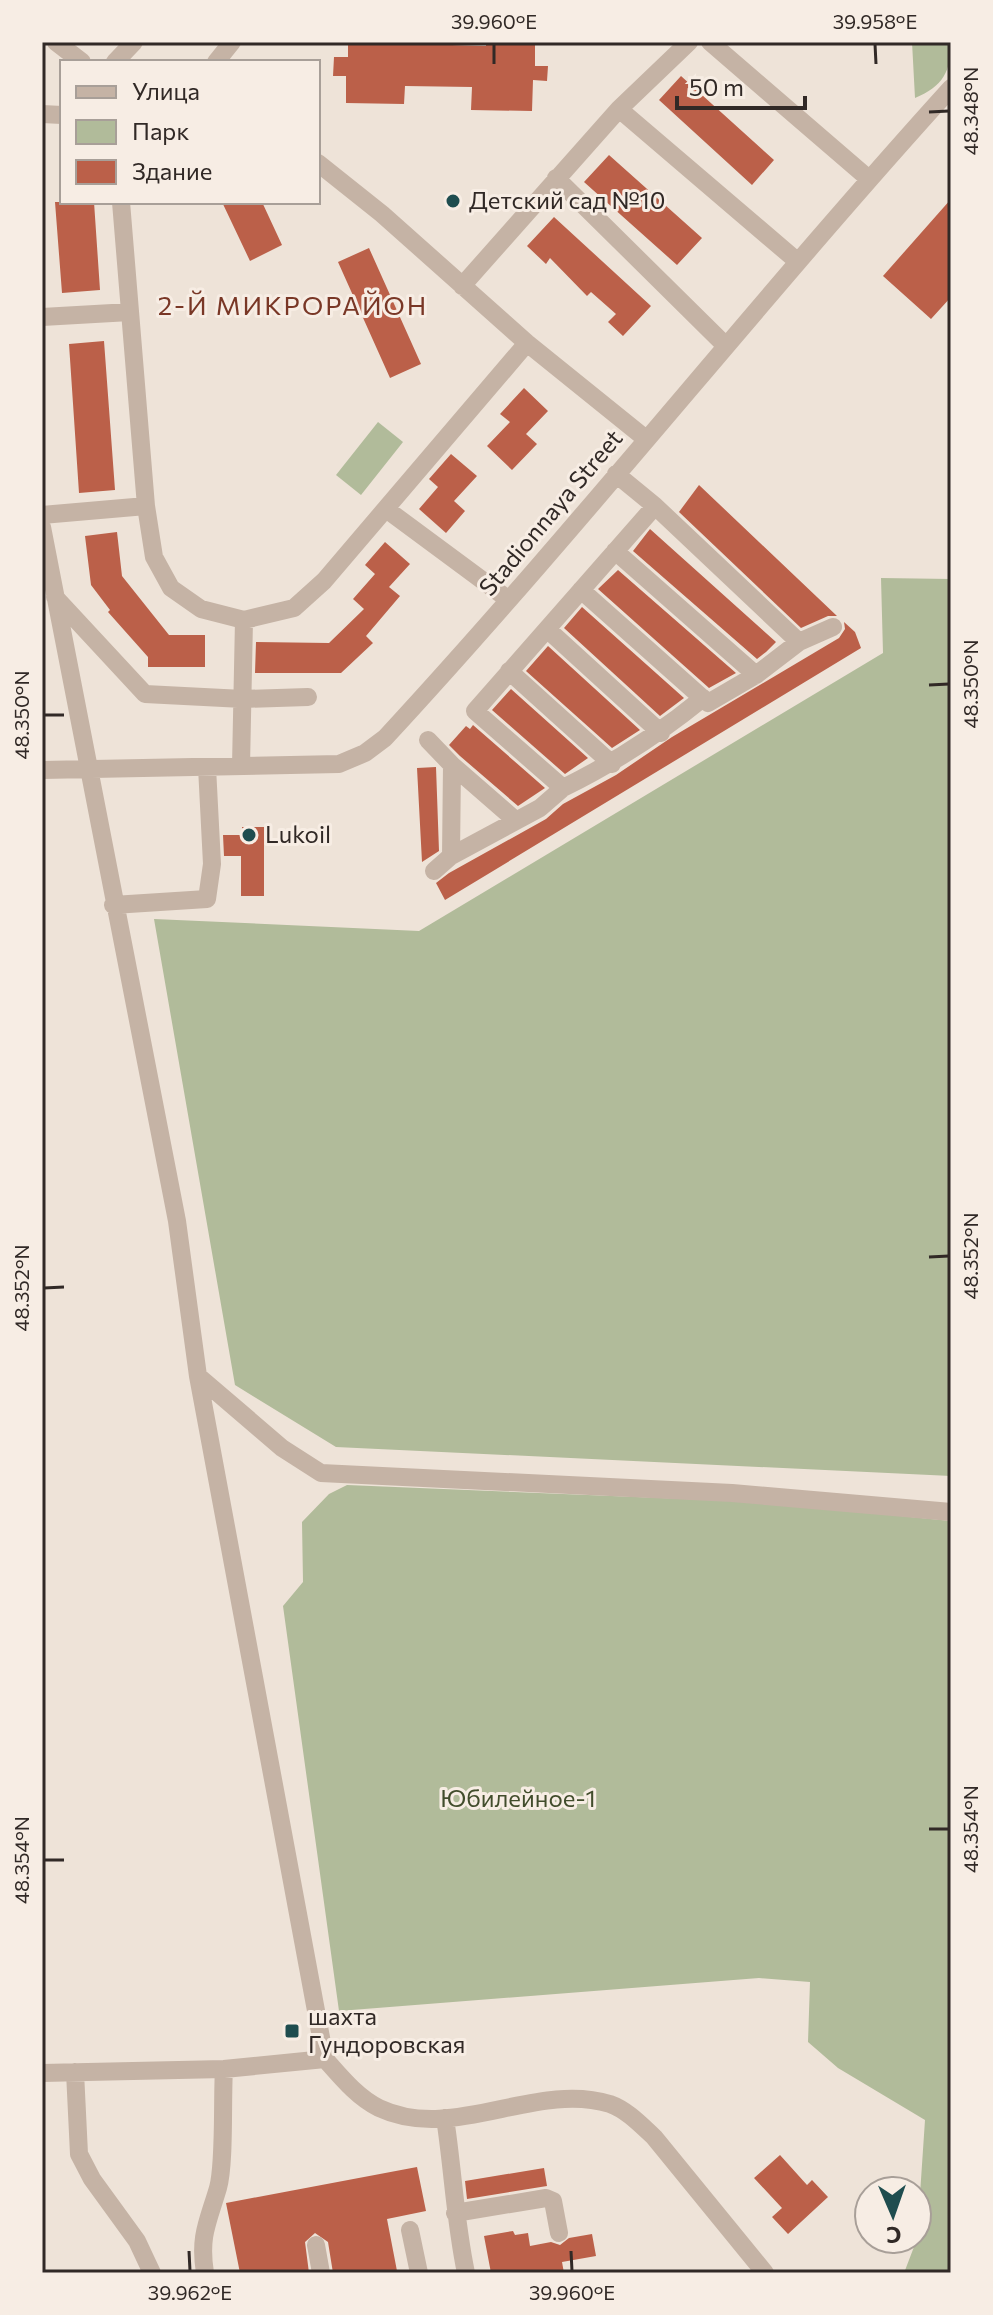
<svg xmlns="http://www.w3.org/2000/svg" width="993" height="2315" font-family="Commissioner,sans-serif">
<style>
.green{fill:#b1bb9a}
.building{fill:#bb6049}
.lines{fill:none;stroke-linecap:round;stroke-linejoin:round}
.minor{stroke:#c5b3a5;stroke-width:18}
.ticks{fill:none;stroke:#312926;stroke-width:3}
.poi-dot{fill:#1f4d4f;stroke:#f7ede4;stroke-width:3}
.labels{text-anchor:middle;stroke-width:6;stroke-linejoin:round;paint-order:stroke}
.poi-label{font-size:24px;fill:#312926;stroke:#f7ede4;text-anchor:start}
.street-label{font-size:24px;fill:#312926;stroke:#f7ede4}
.park-label{font-size:24px;fill:#424d2c;stroke:#f7ede4}
.neighbourhood-label{font-size:26px;letter-spacing:2px;fill:#793726;stroke:#f7ede4}
.neatline{fill:none;stroke:#312926;stroke-width:3}
.ticks-label{font-size:20px;text-anchor:middle;fill:#312926}
</style>
<rect width="100%" height="100%" fill="#eee3d8"/>
<!-- green -->
<path class="green" d="M912 42H951C951 72 943 86 915 98Z
M378 422 403 442 361 495 336 475Z
M881 578 951 579V1476L336 1447 235 1385 154 919 419 931 883 653Z
M347 1485 759 1502 951 1521V2273H904L917 2239 925 2120 838 2068 808 2042 810 1982 759 1978 339 2011 283 1606 303 1582 302 1522 329 1494Z"/>
<!-- building -->
<path class="building" d="M348 42 486 46V42H535V66H548L547 81 533 80 532 111 471 110 472 87 405 86 404 104 346 103V76H333L334 57H348Z
M681 76 774 160 752 185 659 100Z
M609 155 702 238 677 265 584 182Z
M951 199V297L931 319 883 276Z
M55 202H94L100 290 62 293Z
M222 202H262L282 245 250 261Z
M554 217 651 306 623 336 608 322 616 314 591 292 587 296 550 258 546 264 527 246Z
M369 248 421 364 390 378 338 262Z
M104 341 115 490 79 493 69 344Z
M524 388 548 411 526 434 537 444 512 470 487 446 510 422 500 414Z
M451 454 477 476 454 501 465 511 446 533 419 509 438 487 429 479Z
M699 485 837 616H828L801 628 679 512Z
M650 529 776 642 766 652 757 659 633 551Z
M117 532 122 576 169 635H205V667H148V657L108 612 110 610 91 585 85 536Z
M385 542 410 564 389 587 400 596 366 636 373 643 341 673H255L256 642 329 643 364 609 353 599 375 574 365 565Z
M618 570 736 673 709 688 598 589Z
M582 607 684 698 660 716 564 628Z
M844 622 855 632 861 648 445 900 436 883 449 873 546 819 563 804 616 775 672 737 839 638 845 629Z
M548 646 640 730 612 748 526 671Z
M511 689 588 758 565 774 492 710Z
M473 725 545 788 518 806 460 756 449 745 466 726 470 729Z
M436 767 439 851 422 862 417 768Z
M242 827H264V896H241V856H224L223 835H242Z
M780 2155 807 2185 812 2180 828 2197 788 2234 772 2217 782 2208 754 2178Z
M417 2167 426 2211 387 2219 397 2271 333 2273 328 2242 315 2233 305 2242 309 2273H240L226 2203Z
M544 2168 547 2186 467 2199 465 2181Z
M513 2231 515 2235 528 2233 530 2246 551 2242 560 2245 569 2238 592 2234 596 2256 562 2262 564 2273H491L484 2236Z"/>
<g class="lines">
<!-- minor -->
<path class="minor" d="M56 42 82 62
M710 42 869 179
M115 62 134 42
M216 62 232 42
M619 109 797 261
M42 114 62 115
M318 163 382 214 527 343 646 439
M556 178 726 346
M121 202 146 506 154 557 171 588 201 609 244 620 294 608 324 581 527 343
M462 286 619 109 689 42
M42 317 130 312
M386 509 509 600
M42 515 146 506
M42 527 177 1221 198 1376 325 2059C341 2077 357 2097 379 2108 453 2143 535 2081 610 2104 627 2110 641 2125 654 2137L765 2273
M615 551 756 675 799 642 655 506 616 474
M581 590 708 703 756 675
M55 597 145 694 243 699 308 697
M547 629 661 733
M799 642 833 627
M509 671 612 764
M428 740 452 765
M241 766 244 620
M42 770 339 764 365 753 385 738C580 527 758 301 951 88
M563 788C614 763 659 734 703 698
M514 819 452 765 451 856 540 808 563 788 475 711 655 506
M434 871 451 856
M113 905 207 899 212 864 207 767
M198 1376 282 1448 321 1473 732 1493 951 1512
M75 2072 79 2154 92 2179 137 2241 152 2273
M42 2073 224 2069 325 2059
M445 2118C453 2170 455 2221 466 2273
M455 2213 546 2198 553 2201 559 2233
M410 2230 419 2273
M316 2245 321 2273
M205 2273C199 2236 208 2222 218 2188 225 2163 222 2099 224 2069"/>
</g>
<!-- ticks -->
<path class="ticks" d="M494 44V64M875 44 876 64M929 112 949 111M929 685 949 684M44 715H64M929 1257 949 1256M44 1288 64 1287M929 1829H949M44 1860H64M189 2251 190 2271M571 2251 572 2271"/>
<!-- markers -->
<g class="poi-dot">
<circle cx="453" cy="201" r="8"/>
<circle cx="249" cy="835" r="8"/>
<rect x="284" y="2023" width="16" height="16" rx="4"/>
</g>
<g class="labels">
<!-- poi labels -->
<g class="poi-label">
<text x="469" y="209">Детский сад №10</text>
<text x="265" y="843">Lukoil</text>
<text x="308" y="2025">шахта<tspan x="308" dy="28">Гундоровская</tspan></text>
</g>
<!-- street labels -->
<g class="street-label">
<text transform="translate(551 513) rotate(-50)" y="8">Stadionnaya Street</text>
</g>
<!-- park labels -->
<g class="park-label">
<text x="518" y="1807">Юбилейное-1</text>
</g>
<!-- neighbourhood labels -->
<g class="neighbourhood-label">
<text x="293" y="315">2-Й МИКРОРАЙОН</text>
</g>
</g>
<!-- border -->
<rect width="993" height="2315" fill="none" stroke="#f7ede4" stroke-width="88"/>
<!-- legend -->
<rect x="60" y="60" width="260" height="144" fill="#f7ede4" stroke="#a89f98" stroke-width="2"/>
<rect x="76" y="86" width="40" height="12" fill="#c5b3a5" stroke="#a89f98" stroke-width="2"/>
<text x="132" y="100" font-size="24" fill="#312926">Улица</text>
<rect x="76" y="120" width="40" height="24" fill="#b1bb9a" stroke="#a89f98" stroke-width="2"/>
<text x="132" y="140" font-size="24" fill="#312926">Парк</text>
<rect x="76" y="160" width="40" height="24" fill="#bb6049" stroke="#a89f98" stroke-width="2"/>
<text x="132" y="180" font-size="24" fill="#312926">Здание</text>
<!-- north arrow -->
<g transform="translate(893 2215) rotate(178)"><circle r="38" fill="#f7ede4" stroke="#a89f98" stroke-width="2"/>
<path d="M0-6L14 30L0 20L-14 30Z" fill="#1f4d4f"/>
<text y="-12" font-size="22" font-weight="bold" text-anchor="middle" fill="#312926">С</text>
</g>
<!-- scale -->
<path d="M677 96v12h128v-12" fill="none" stroke="#312926" stroke-width="4"/>
<text x="689" y="96" font-size="24" fill="#312926" stroke="#f7ede4" stroke-width="6" paint-order="stroke">50 m</text>
<rect x="44" y="44" width="905" height="2227" class="neatline"/>
<g class="ticks-label">
<text x="494" y="29">39.960°E</text>
<text x="875" y="29">39.958°E</text>
<text transform="translate(971 111) rotate(-90)" y="7">48.348°N</text>
<text transform="translate(971 684) rotate(-90)" y="7">48.350°N</text>
<text transform="translate(22 715) rotate(-90)" y="7">48.350°N</text>
<text transform="translate(971 1256) rotate(-90)" y="7">48.352°N</text>
<text transform="translate(22 1288) rotate(-90)" y="7">48.352°N</text>
<text transform="translate(971 1829) rotate(-90)" y="7">48.354°N</text>
<text transform="translate(22 1860) rotate(-90)" y="7">48.354°N</text>
<text x="190" y="2300">39.962°E</text>
<text x="572" y="2300">39.960°E</text>
</g>
</svg>
